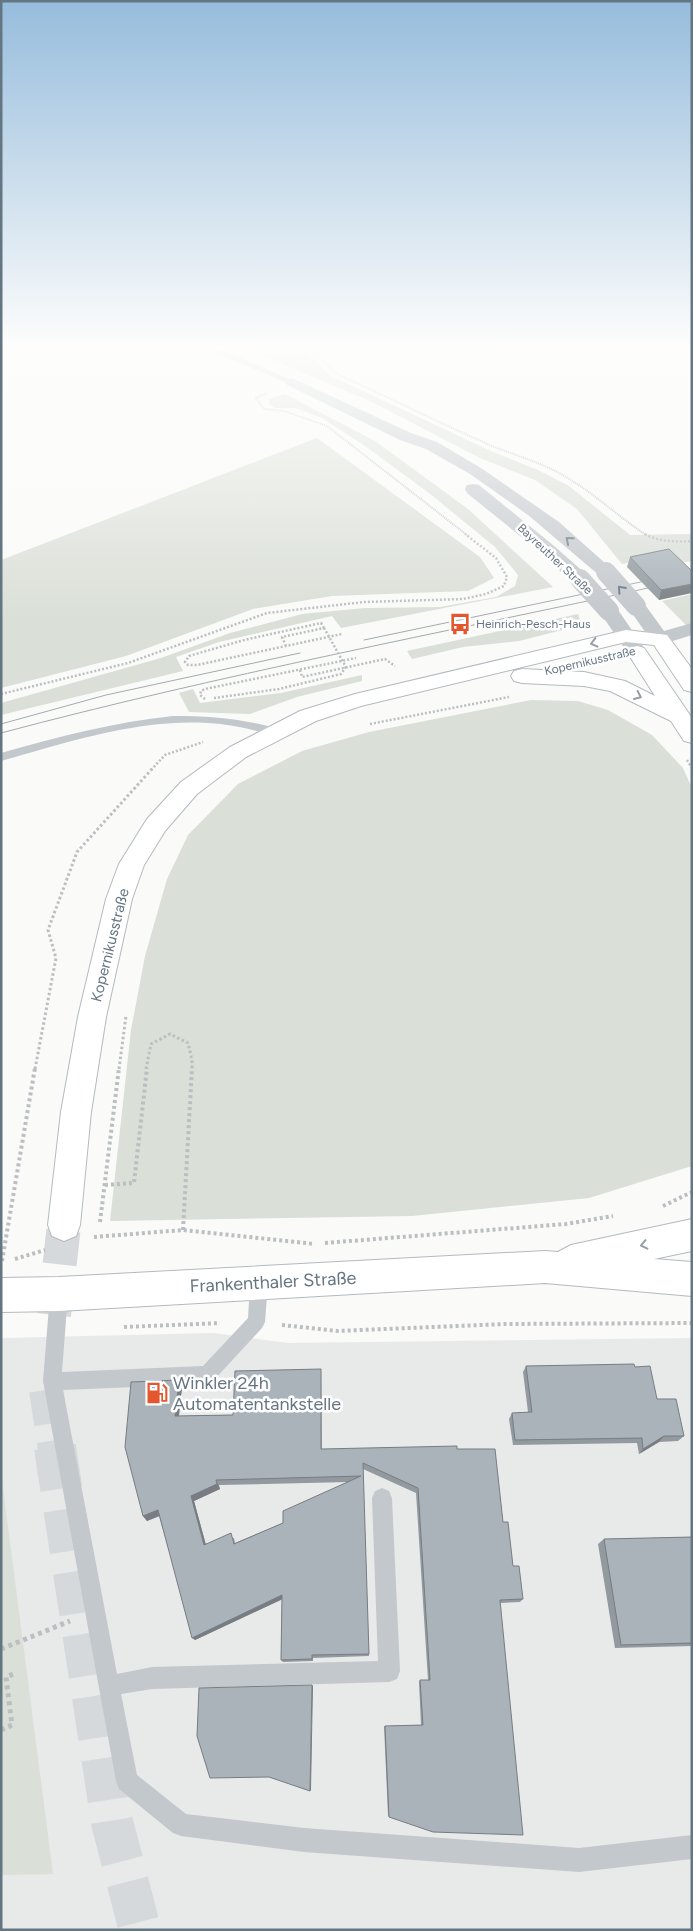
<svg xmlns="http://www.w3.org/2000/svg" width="693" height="1931" font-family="Figtree,sans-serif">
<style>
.built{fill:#e8e9e9}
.green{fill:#dadfd7}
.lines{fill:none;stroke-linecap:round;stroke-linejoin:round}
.secondary-tunnel-far1{stroke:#d5d9db;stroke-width:34;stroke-dasharray:34 17;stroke-linecap:butt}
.secondary-tunnel{stroke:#d5d9db;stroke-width:42;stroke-dasharray:42 21;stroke-linecap:butt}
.secondary-casing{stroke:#b3babf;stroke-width:2}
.path-far4{stroke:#bbbfc2;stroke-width:2;stroke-dasharray:1 1;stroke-linecap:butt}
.path-far3{stroke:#bbbfc2;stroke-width:2.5;stroke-dasharray:2 2;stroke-linecap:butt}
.path-far2{stroke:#bbbfc2;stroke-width:3;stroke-dasharray:2.5 2.5;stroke-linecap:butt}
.path-far1{stroke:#bbbfc2;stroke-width:4;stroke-dasharray:3 3;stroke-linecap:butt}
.path{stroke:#bbbfc2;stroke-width:5;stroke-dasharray:4 4;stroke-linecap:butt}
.lane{fill:#c3c8cc;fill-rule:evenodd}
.street{fill:#c3c8cc;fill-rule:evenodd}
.secondary{fill:#fff;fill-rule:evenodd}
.tram{stroke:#a2aab0;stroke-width:1}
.path-bridge{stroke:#bbbfc2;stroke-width:2.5;stroke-dasharray:2 2;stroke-linecap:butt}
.street-bridge{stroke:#c3c8cc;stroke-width:20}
.wall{fill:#929a9f;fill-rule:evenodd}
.shaded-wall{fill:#777d82}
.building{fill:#aab3b9;stroke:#777d82;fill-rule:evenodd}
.oneway{stroke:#6a7a87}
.oneway2{stroke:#939fa8}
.labels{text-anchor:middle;stroke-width:5;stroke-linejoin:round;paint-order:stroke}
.far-street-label{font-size:12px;fill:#657683;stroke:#fff}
.far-poi-label{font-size:12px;fill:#657683;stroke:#fff;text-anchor:start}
.street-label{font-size:15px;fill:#657683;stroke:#fff}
.near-street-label{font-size:18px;fill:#657683;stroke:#fff}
.near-poi-label{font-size:18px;fill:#657683;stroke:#fff;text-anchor:start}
</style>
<rect width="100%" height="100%" fill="#fafaf8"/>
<!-- built -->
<path class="built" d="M213 1333 289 1343 692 1338V1930H1V1338Z"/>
<!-- green -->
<path class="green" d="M270 350 305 351 329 375 493 452 538 470 569 486 630 535 692 534V561L675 564 666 555 622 564 577 509 535 480 480 458 372 402 261 355Z
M285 394 375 441 468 509 553 587 341 628 332 616 219 642 176 657 183 671 1 715V703L161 658 230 633 302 614 365 608 440 607 496 597 515 586 518 575 495 547 429 493 365 446 322 418 296 408H275L269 404V399Z
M317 438 480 557 494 578 468 591 332 596 253 609 126 656 1 688V560Z
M692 594V631L662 601Z
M578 614 580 620 574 627 519 641 463 647 412 659 407 651Z
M362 675V681L297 697 250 714 189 712 179 693 193 689 200 703 281 693Z
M531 700 578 701 608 710 652 735 683 768 692 788V1166L589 1198 412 1216 110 1221 131 1030 145 956 167 879 188 835 238 784 302 751 369 732Z
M1 1473 53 1874 1 1875Z"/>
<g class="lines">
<!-- secondary-tunnel-far1 -->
<path class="secondary-tunnel-far1" d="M54 1315 64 1225
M46 1390 55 1449"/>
<!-- secondary-tunnel -->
<path class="secondary-tunnel" d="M55 1447 112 1822 140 1930"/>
<!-- secondary casing -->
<g class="secondary-casing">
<path id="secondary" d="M626 630 667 635 692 669V692L684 690 654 645 626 642 361 706 316 721 246 757 197 794 165 831 144 865 132 899 106 1017 91 1112 80 1225 76 1236 64 1241 52 1236 48 1225 61 1112 78 1017 106 899 119 864 147 819 181 782 230 747 300 711 355 694Z
M637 646 644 648 692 718V743L684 741 671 721 610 691 584 686 522 683 514 681 511 676 514 671 522 669 584 672 625 681 655 696 627 652 630 648Z
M692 1219V1251L654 1259 692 1262V1296L545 1283 59 1311 1 1312V1278L59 1277 545 1251 558 1252 571 1245Z"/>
</g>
<!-- path-far4 -->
<path class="path-far4" d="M313 350 323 362 339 375C390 398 440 423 492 446 517 456 543 463 566 477 595 494 619 517 646 535
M267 393 256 398 264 409 284 411 327 426 467 535"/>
<!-- path-far3 -->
<path class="path-far3" d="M645 534C658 542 677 542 692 541
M324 628 321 623 244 640 189 656 185 662 188 665H197L342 634
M286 646 282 637 324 628
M300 670 302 677 385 659 395 666
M1 694 128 663 267 613 364 602 463 599 486 594 504 586 507 577 496 558 465 534
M214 698 279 689 341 674 346 667
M205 699 200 695 201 691 205 689 356 658
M370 724 509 697
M687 760 692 768
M151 770 165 755 203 742"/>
<!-- path-far2 -->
<path class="path-far2" d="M35 1069 56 958 48 930 77 852 152 769
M119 1069 126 1016
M146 1069 151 1044 170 1034 188 1043 192 1060V1069"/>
<!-- path-far1 -->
<path class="path-far1" d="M105 1185 134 1183 147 1068
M663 1206 692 1192
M100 1222 119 1068
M183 1230 192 1068
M94 1237 183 1230 315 1244
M325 1243 566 1224 613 1216
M15 1259 45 1250
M2 1261 35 1068
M282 1325 338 1331 506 1324 692 1323
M124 1327 220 1323"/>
<!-- path -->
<path class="path" d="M1 1649 70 1621
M1 1730 12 1725 6 1677 16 1673"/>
<!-- lane -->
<path class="lane" d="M215 350H223L296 382 289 384 215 352Z
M173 716C212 716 243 719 280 729L282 732 276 736C254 730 232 724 208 723 137 719 69 742 1 761V753C58 737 114 722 173 716Z
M259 1275 265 1277 268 1283 265 1322 262 1328 213 1381 207 1384 63 1390 117 1674 152 1667 378 1661 372 1498 375 1491 382 1488 389 1491 392 1498 400 1671 397 1679 389 1682 152 1689 121 1694 137 1775 186 1814 304 1828 579 1848 692 1835V1859L579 1872 304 1852 181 1836 173 1833 119 1789 116 1781 43 1381 50 1294 53 1288 59 1285 65 1288 68 1294 62 1372 203 1366 248 1318 250 1283 253 1277Z"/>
<!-- street -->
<path class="street" d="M292 378 411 433 437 442 481 468 559 522 615 572 612 576 606 577 600 576 528 515 470 474 426 449 400 440 287 385 285 382 287 379Z
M473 484 479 485 553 545 587 575 589 579 587 583 580 585 573 583 541 553 467 493 465 489 467 485Z
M636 600 643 602 664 631 692 623V635L660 645 653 643 627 606 629 602Z
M609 605 616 607 647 652 644 656 637 658 630 656 627 652 599 611 602 607Z"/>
<!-- secondary -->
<use href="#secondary" class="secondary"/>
<!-- tram -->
<path class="tram" d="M364 640 655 579
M1 724 106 695 300 653
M1 733C219 675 441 633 662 585"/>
<!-- path-bridge -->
<path class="path-bridge" d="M324 628 346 667"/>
<!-- street-bridge -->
<path class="street-bridge" d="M606 572 636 606
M580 579 609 611"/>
</g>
<!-- wall -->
<path class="wall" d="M630 557 692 571 659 600 627 567Z
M526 1366 635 1367 684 1436 678 1441 659 1442 639 1454 637 1443 513 1445 509 1419 512 1413 528 1412 523 1372Z
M321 1369 322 1449H457L503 1522 513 1566 523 1599 520 1602 500 1603 389 1817 388 1815 384 1726H385L421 1725 419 1682 420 1680H428L416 1493 363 1469 369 1656 313 1658V1661L283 1662 281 1660 282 1599 195 1640 159 1516 147 1521 143 1516 182 1387 179 1416 233 1415ZM349 1482 283 1523 235 1543 234 1538 206 1545 194 1501 220 1489 219 1485Z
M692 1537V1646L615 1648 598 1544 604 1539Z"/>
<!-- shaded-wall -->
<path class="shaded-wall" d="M692 584V593L659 600 661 590Z
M179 1380 182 1387 178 1422 175 1416Z
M664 1436 659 1442 639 1454 643 1449Z
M216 1480 220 1489 194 1501 207 1549 204 1545 191 1496Z
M158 1510 162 1515 147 1521 143 1516Z
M282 1595 283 1599 195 1640 192 1638Z
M312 1685 313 1686 311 1790 310 1791Z"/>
<!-- building -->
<path class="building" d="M669 549 692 571V584L661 590 630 557Z
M634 1364 635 1367 650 1366 657 1399H676L684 1436H664L643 1449 642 1438 515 1440 512 1413 532 1412 526 1366Z
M321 1369V1449L457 1446V1449H495L503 1522H508L513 1566H519L523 1599 500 1600 523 1835 433 1832 389 1817 385 1726 423 1725 420 1680H430L418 1488 363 1463 369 1654 312 1655V1659L281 1660 282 1595 192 1638 158 1510 143 1516 125 1447 131 1382 179 1380 175 1416 233 1415 235 1371ZM361 1476 283 1511V1523L234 1544 231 1533 204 1545 191 1496 217 1484 216 1480Z
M692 1537V1643L621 1645 604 1539Z
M312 1685 310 1791 269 1777 210 1778 197 1736 199 1688Z"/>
<!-- one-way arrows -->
<defs><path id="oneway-chevron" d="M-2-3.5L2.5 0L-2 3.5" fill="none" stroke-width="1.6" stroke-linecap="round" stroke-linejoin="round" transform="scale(1.25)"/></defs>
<g class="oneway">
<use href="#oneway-chevron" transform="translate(569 540) rotate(-140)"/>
<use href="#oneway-chevron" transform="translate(621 589) rotate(-132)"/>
</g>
<g class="oneway2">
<use href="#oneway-chevron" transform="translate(594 643) rotate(166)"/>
<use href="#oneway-chevron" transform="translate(638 696) rotate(25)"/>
<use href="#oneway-chevron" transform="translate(644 1245) rotate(167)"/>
</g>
<!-- sky -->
<linearGradient id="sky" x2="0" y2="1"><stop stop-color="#96bcdc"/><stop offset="0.56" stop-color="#fdfdfc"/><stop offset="1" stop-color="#fdfdfc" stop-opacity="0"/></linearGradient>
<rect width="693" height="620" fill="url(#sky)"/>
<!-- icons -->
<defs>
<g id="bus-bare" transform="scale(1.725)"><path d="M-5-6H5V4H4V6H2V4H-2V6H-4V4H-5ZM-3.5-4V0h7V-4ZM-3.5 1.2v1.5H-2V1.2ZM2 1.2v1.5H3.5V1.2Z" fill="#e4572e" stroke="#fff" stroke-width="2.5" paint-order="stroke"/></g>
<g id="fuel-bare" transform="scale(1.725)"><path d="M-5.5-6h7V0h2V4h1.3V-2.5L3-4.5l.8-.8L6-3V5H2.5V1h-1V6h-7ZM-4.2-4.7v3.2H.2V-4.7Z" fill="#e4572e" stroke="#fff" stroke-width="2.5" paint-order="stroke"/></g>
</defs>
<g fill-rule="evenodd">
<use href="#bus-bare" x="460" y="624"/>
<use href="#fuel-bare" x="157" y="1393"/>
</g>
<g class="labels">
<!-- far-street labels -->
<g class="far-street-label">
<text transform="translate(555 559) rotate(43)" y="4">Bayreuther Straße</text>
<text transform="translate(590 661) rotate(-13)" y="4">Kopernikusstraße</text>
</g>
<!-- far-poi labels -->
<g class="far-poi-label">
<text x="476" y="628">Heinrich-Pesch-Haus</text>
</g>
<!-- street labels -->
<g class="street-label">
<text transform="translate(110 945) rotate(-76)" y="5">Kopernikusstraße</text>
</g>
<!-- near-street labels -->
<g class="near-street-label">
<text transform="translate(273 1282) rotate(-3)" y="6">Frankenthaler Straße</text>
</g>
<!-- near-poi labels -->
<g class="near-poi-label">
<text x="173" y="1389">Winkler 24h<tspan x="173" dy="21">Automatentankstelle</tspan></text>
</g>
</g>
<!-- border -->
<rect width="693" height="1931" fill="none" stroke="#657683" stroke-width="5"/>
</svg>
